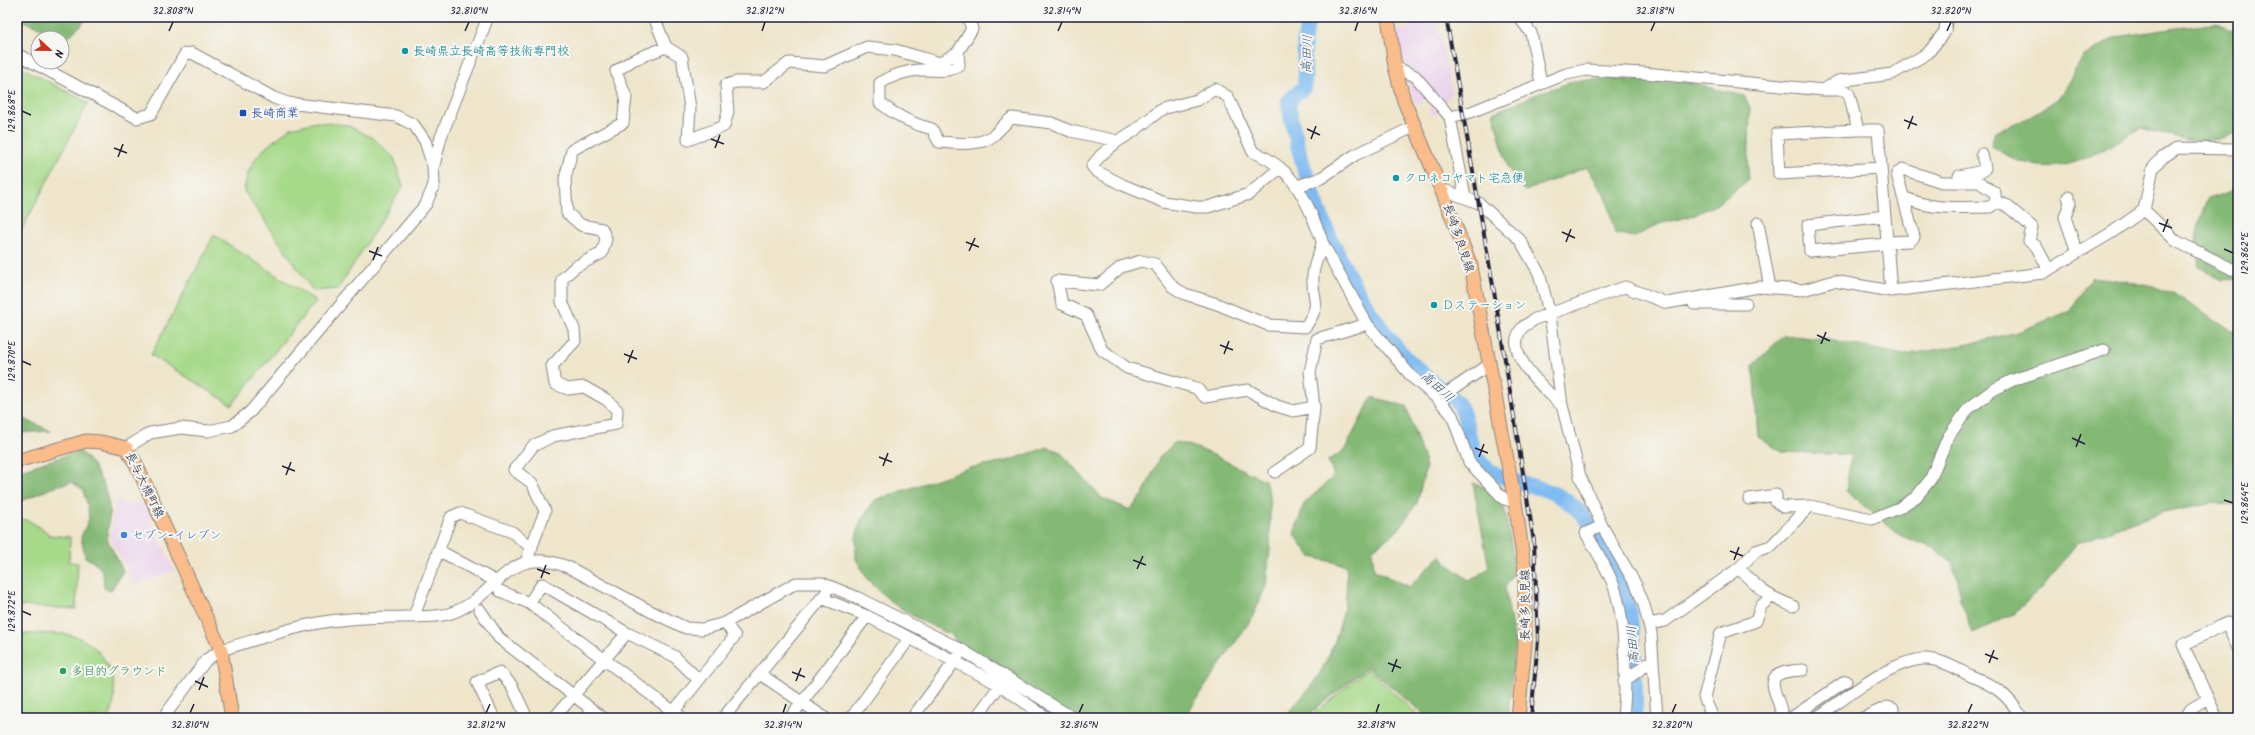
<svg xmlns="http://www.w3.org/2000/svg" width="2255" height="735" font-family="Kalam,'Klee One',sans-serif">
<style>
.built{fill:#ead1ec}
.green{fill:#a6d989;stroke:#647e62}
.forest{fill:#84b975;stroke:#536e58}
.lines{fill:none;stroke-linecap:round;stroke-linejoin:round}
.river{stroke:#7fbbf2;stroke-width:15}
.minor-casing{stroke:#888482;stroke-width:13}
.major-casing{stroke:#888482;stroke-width:15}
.minor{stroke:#fff;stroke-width:11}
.major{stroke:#f9bc8a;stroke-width:13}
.rail-casing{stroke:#22223b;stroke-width:4}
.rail{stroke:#f6f6f2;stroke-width:2.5;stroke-dasharray:8;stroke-linecap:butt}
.ticks{fill:none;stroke:#22223b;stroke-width:1.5}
.culture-dot{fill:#0f9aa8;stroke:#f6f6f2;stroke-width:1.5}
.transit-dot{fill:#1a4fb4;stroke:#f6f6f2;stroke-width:1.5}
.shop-dot{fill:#3f7fe0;stroke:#f6f6f2;stroke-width:1.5}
.leisure-dot{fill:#2e9e5b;stroke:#f6f6f2;stroke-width:1.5}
.labels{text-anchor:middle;stroke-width:4;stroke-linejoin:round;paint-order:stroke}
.culture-label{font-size:12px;fill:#0d838f;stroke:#f6f6f2;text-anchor:start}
.transit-label{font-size:12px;fill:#164399;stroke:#f6f6f2;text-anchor:start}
.street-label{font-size:12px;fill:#22223b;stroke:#f6f6f2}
.shop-label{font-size:12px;fill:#366cbe;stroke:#f6f6f2;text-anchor:start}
.leisure-label{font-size:12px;fill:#27864d;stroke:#f6f6f2;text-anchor:start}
.water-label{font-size:13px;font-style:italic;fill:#43587b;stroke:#f6f6f2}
.neatline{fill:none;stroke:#22223b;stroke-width:1.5}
.ticks-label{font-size:10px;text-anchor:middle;fill:#22223b}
</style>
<rect width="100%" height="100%" fill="#f6f6f2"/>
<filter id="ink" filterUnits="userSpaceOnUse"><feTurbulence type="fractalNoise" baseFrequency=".025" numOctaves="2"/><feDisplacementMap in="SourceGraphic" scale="8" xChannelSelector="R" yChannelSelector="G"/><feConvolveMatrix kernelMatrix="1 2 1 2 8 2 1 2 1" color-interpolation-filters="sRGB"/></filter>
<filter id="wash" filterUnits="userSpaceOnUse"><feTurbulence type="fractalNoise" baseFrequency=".012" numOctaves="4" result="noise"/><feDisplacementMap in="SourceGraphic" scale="16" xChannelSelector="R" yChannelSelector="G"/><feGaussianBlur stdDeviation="0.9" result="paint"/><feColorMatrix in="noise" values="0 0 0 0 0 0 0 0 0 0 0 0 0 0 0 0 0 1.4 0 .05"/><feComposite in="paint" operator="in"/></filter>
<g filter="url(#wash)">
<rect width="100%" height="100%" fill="#eee5ca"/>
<!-- built -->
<path class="built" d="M1411 20 1437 21 1452 92 1438 113 1432 116 1428 99 1417 104 1406 82 1396 29H1409Z
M115 500 126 504 141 502 152 512 149 520 175 570 136 586 110 538Z"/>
<!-- green -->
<path class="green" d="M17 65 88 103 17 239Z
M316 122 347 125 373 138 394 158 403 186 338 289 313 291 244 191 248 172 258 155 272 142 291 128Z
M214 235 316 301 232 405 151 355Z
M17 519 28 520 48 533V535L70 537 69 562 78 563 76 609 17 606Z
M17 634C34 634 53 632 70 635 106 643 124 686 109 718H17Z
M1368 669 1421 718H1309Z"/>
<!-- forest -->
<path class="forest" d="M17 17H89L66 39 21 20 17 21Z
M2215 24 2238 32V132L2219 139 2191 141 2141 128C2084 159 2055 187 1991 146L1995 132 2030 117 2059 98 2083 57 2116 37 2177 28Z
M1605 79 1687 82 1744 96 1750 107 1748 180 1719 203 1695 215 1659 224 1635 237 1615 233 1606 197 1587 167 1525 191 1508 168 1493 113 1542 92 1575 81Z
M2234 190H2238V279L2222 280 2199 267C2195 238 2195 226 2208 199Z
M2091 277C2119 280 2156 284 2181 298 2200 308 2216 326 2238 333V505L2212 502 2159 513 2077 543 2042 588 2013 614 1973 633 1960 599 1958 580 1952 563 1933 548 1901 536 1846 491 1851 455 1782 452 1758 437 1753 365 1784 335 1829 340 1904 355 1964 345 2018 332 2070 311Z
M1372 397 1406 406 1426 466 1417 503 1398 530 1372 550 1374 570 1409 587 1441 555 1445 562 1470 581 1489 568 1473 483 1483 487 1504 506 1512 549 1514 572 1505 588 1515 645 1508 717 1507 718H1428L1368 667 1304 718H1292L1289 712C1299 699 1313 686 1321 671 1338 639 1350 601 1346 565L1311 557 1294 534 1304 504 1334 476 1328 460 1344 451Z
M17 416 51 431 17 433Z
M1175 442C1206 447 1235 468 1265 480L1270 498V549L1266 586 1252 618 1187 713 1180 718H1072L985 670 951 635 920 620 891 602 868 580 856 559V537L861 520 875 500 969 468 1007 461 1048 447 1060 452 1102 498 1130 510 1143 495 1159 458Z
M80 451 93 465 104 486 110 510 107 539 123 571 111 590 104 588C104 568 101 567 85 557L81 537 89 519 88 507 83 490 72 482C52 485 36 497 17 502V471Z"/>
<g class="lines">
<!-- river -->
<path class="river" d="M1309 17 1304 41 1305 86 1288 102C1302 181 1342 281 1394 344 1407 360 1422 373 1438 386 1445 392 1455 398 1460 406 1469 422 1468 445 1478 459 1496 484 1535 482 1559 496 1568 501 1579 511 1585 518 1592 525 1621 577 1624 587 1633 612 1638 692 1634 718"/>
</g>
</g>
<g filter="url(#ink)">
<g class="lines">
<!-- minor casing -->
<g class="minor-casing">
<path id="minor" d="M654 17 666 47 682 57 690 108 688 140 724 126 728 112 726 85 736 82H764L789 63 825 66 867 47 895 50 940 63 958 52
M968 17 972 29 958 52 959 66C941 74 937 69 919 70 905 71 892 76 880 83V103C896 116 912 124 932 129L939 142C956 143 980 147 994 135 1000 129 1005 123 1012 118L1052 123 1070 131 1118 141
M1519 17 1531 33 1541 83
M17 54 137 118 151 114 185 54 192 53 274 98 288 103 396 116 414 125 425 141 433 166 434 185 426 204 250 412 232 426 208 431 181 428 150 433 126 448
M1395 67 1415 76 1450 117 1465 197
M1823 90 1838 81 1892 74 1928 53 1945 31 1946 21 1949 17
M1450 117 1471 112 1566 74 1586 70 1644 73 1823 90H1845L1849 94 1858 130H1878L1891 291
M1858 130 1777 134 1779 174 1881 168
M434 165 441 137 488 17
M1280 168 1249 194 1208 207H1196L1164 202 1123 185 1096 171 1092 166 1101 155 1118 141 1134 131 1162 109 1197 100 1215 89 1228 97 1253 152C1287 165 1302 190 1315 223 1317 229 1322 237 1322 243 1320 254 1313 265 1313 276 1311 300 1324 301 1305 327L1268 325 1217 304 1185 294 1173 287 1155 264 1141 261 1121 267 1099 285 1057 281 1062 304 1086 315 1102 350 1127 368 1196 388 1205 397 1248 390 1277 406 1293 411 1314 407
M1959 176 1983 171 1985 168 1982 154
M1298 186 1321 178 1355 155 1413 127
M1441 189 1479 203 1520 240 1539 273 1550 315 1562 405 1580 476 1602 526 1637 587 1644 605 1651 633 1657 718
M2068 197 2070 203 2065 217 2077 253
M1996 202 2006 205 2032 227 2029 241 2036 246 2049 270
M2144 210 2176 241 2238 272
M1885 216 1808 225 1810 251 1887 244
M1758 223 1770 288
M1322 242 1367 324 1412 377 1438 399 1452 415 1469 462 1504 499 1515 502
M1887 242 1910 241 1914 237 1897 174 1902 169 1942 182H1979L1995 193 1996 202 1990 207C1959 207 1933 211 1903 197
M1694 304H1746
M1438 399 1489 365
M1562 406C1546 389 1501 354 1522 328 1525 325 1531 322 1535 319L1625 287 1667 303 1759 287 1803 290 1834 281 1891 291 2043 273 2111 233 2144 210 2153 168 2162 158 2177 148 2238 149
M1275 472 1310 448 1314 407 1310 372 1317 339 1367 324
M1749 499 1776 495V502L1783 507 1810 506
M1602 526 1586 533C1595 549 1606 566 1613 584 1626 618 1627 682 1623 718
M438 550 497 582
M526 562 545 511 532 483 514 470 533 446 553 436 616 424 617 410 607 400 584 387 568 389 555 384 552 366 575 341 574 329 562 302V279L575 267 602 253 606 239 602 229 581 225 567 213 565 179 572 150 623 123 626 97 616 71 633 60 666 47
M1739 568C1758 589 1767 596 1793 606
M500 591 529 603 682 718
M821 598 867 616 1000 685 1047 718
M529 603 542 584 627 633 674 656 699 680 674 711
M480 610 499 638 603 718
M414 616 451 517 460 513 512 532 532 548
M1649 624 1665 621 1739 568 1756 551 1771 546 1810 506 1872 519 1899 508 1916 497 1930 480 1948 437 1968 409 1993 390 2013 380 2104 350
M760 674 825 718
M699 680 735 636 725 623
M1624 681 1653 660
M163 718 206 660 221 650C256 640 294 626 330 621 354 618 378 617 403 617 418 616 433 618 448 614 499 599 506 540 570 568L650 611 686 628 702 629 725 623 796 583H822L856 597 962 650 1073 718
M494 718 477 682 500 672 512 686 527 718
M554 718 627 633
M723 718 826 593
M790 718 867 616
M851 718 909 639
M912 718 958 657
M976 718 1000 685
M1713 718 1704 697 1721 633 1756 621 1761 606 1771 597
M1783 718C1777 688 1756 672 1803 670
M1791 718 1846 681
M1816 718C1845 699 1888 662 1923 659 1939 658 1955 668 1969 675 1995 686 2007 693 2022 718
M1863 718 1887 707 1893 709 1892 718
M2185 718 2191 709 2208 699
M2217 718 2183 645 2227 623 2238 648"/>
</g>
<!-- major casing -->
<g class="major-casing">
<path id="major" d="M1388 17 1395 67 1404 101 1441 189 1471 266 1515 502 1525 571V644L1518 718
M17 461 86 441 101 442 126 448 136 464 221 650 232 718"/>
</g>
<!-- minor -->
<use href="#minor" class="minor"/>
<!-- major -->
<use href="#major" class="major"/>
<!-- rail casing -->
<g class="rail-casing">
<path id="rail" d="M1446 17 1495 297 1534 542 1538 640 1531 718"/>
</g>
<!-- rail -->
<use href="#rail" class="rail"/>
</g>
</g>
<!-- ticks -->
<path class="ticks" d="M169 31 173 22M465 31 469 22M762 31 765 22M1058 31 1062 22M1355 31 1358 22M1651 31 1655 22M1947 31 1951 22M22 111 31 115M1904 120 1917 125M1307 129 1320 135M1908 129 1913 116M711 139 724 144M1311 139 1316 126M114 148 127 153M715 148 720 135M118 157 123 144M2159 223 2172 228M1562 232 1575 238M2163 232 2168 219M966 242 979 247M1566 242 1571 229M2224 249 2233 253M369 251 382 256M969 251 975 238M373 260 378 247M1817 335 1830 341M1821 344 1826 332M1220 345 1233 350M624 354 637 359M1224 354 1229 341M22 361 31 365M628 363 633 350M2072 438 2085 444M2076 447 2081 434M1475 448 1488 453M879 457 892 462M1479 457 1484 444M282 466 295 471M883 466 888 453M286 475 291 462M2224 500 2233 503M1730 551 1743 556M1133 560 1146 565M1734 560 1739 547M537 569 550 574M1137 569 1143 556M541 578 546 565M22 611 31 615M1985 654 1998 659M1388 663 1401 668M1989 663 1994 650M792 672 805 677M1392 672 1397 659M195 681 208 687M796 681 801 668M199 690 204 677M190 713 194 704M486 713 490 704M783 713 786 704M1079 713 1083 704M1376 713 1379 704M1672 713 1676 704M1968 713 1972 704"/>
<!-- markers -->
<g class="culture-dot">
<circle cx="405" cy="51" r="4"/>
<circle cx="1396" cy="178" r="4"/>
<circle cx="1434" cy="305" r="4"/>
</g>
<rect class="transit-dot" x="239" y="109" width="8" height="8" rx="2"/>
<circle class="shop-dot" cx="124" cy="535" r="4"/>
<circle class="leisure-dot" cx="63" cy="671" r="4"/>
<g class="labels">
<!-- culture labels -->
<g class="culture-label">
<text x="413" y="55">長崎県立長崎高等技術専門校</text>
<text x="1404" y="182">クロネコヤマト宅急便</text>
<text x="1442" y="309">Ｄステーション</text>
</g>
<!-- transit labels -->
<g class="transit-label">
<text x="251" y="117">長崎商業</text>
</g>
<!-- street labels -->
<g class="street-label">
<text transform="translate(1459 238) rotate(71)" y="4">長崎多良見線</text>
<text transform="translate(145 485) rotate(64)" y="4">長与大橋町線</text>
<text transform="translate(1525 605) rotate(-90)" y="4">長崎多良見線</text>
</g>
<!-- shop labels -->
<g class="shop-label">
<text x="132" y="539">セブン-イレブン</text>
</g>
<!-- leisure labels -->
<g class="leisure-label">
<text x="71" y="675">多目的グラウンド</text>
</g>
<!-- water labels -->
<g class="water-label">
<text transform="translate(1306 54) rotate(-88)" y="5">高田川</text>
<text transform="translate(1438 386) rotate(42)" y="5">高田川</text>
<text transform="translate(1632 645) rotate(-94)" y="5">高田川</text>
</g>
</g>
<!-- margin -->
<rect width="2255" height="735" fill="none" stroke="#f6f6f2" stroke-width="44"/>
<!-- north arrow -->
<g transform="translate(50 50) rotate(112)"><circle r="19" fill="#f6f6f2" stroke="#a1a1a9"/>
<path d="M0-3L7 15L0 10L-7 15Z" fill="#c8321e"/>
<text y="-6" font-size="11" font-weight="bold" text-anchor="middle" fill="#22223b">N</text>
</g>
<rect x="22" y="22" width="2211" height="691" class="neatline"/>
<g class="ticks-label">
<text x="173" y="14">32.808°N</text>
<text x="469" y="14">32.810°N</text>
<text x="765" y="14">32.812°N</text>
<text x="1062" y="14">32.814°N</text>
<text x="1358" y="14">32.816°N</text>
<text x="1655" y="14">32.818°N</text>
<text x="1951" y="14">32.820°N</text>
<text transform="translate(11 111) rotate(-90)" y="4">129.868°E</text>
<text transform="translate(2244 253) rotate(-90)" y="4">129.862°E</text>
<text transform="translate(11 361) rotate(-90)" y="4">129.870°E</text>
<text transform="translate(2244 503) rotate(-90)" y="4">129.864°E</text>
<text transform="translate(11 611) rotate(-90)" y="4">129.872°E</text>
<text x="190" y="728">32.810°N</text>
<text x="486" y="728">32.812°N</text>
<text x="783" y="728">32.814°N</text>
<text x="1079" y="728">32.816°N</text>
<text x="1376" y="728">32.818°N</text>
<text x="1672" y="728">32.820°N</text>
<text x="1968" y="728">32.822°N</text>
</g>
</svg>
